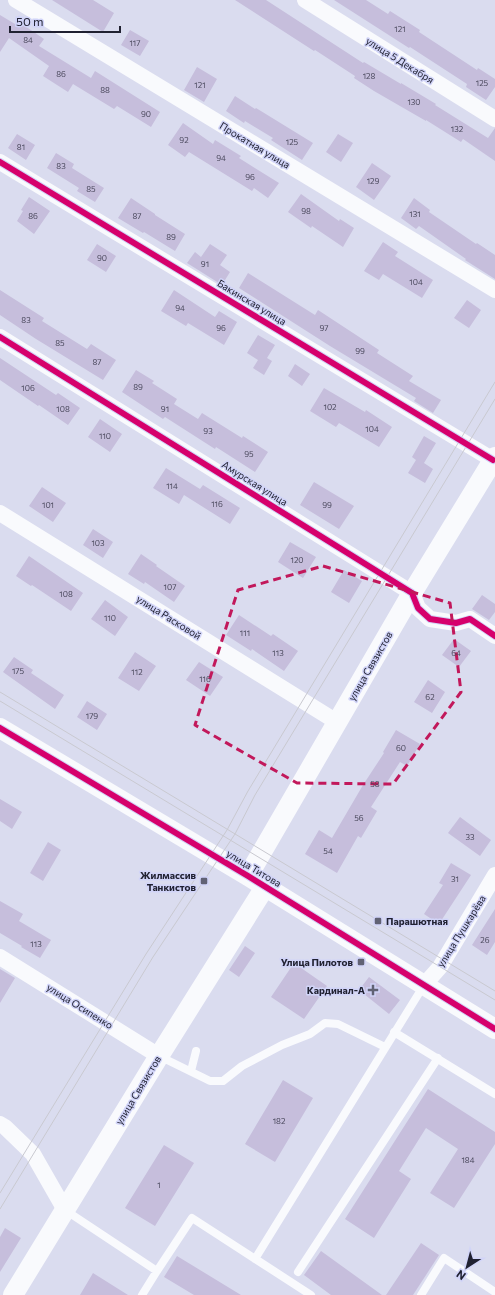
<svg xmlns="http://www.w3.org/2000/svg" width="495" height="1295" font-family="Commissioner,sans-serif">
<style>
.building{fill:#c6bedc}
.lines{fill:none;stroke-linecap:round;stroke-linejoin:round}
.service{stroke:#f9fafd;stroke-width:8}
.minor{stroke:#f9fafd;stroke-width:16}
.tertiary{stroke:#f9fafd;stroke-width:20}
.tram{stroke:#c9c9d0;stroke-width:1}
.cycleway-casing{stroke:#d1d4f8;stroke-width:8}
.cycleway{stroke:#d6006c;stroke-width:6}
.marked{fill:none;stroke:#c2185b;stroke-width:3;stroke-dasharray:8 5;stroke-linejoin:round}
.poi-dot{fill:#616274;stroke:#d1d4f8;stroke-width:1.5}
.labels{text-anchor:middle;stroke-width:3;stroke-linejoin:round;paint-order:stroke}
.number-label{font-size:8px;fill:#4a485c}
.street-label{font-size:10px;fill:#202131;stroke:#d1d4f8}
.poi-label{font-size:10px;font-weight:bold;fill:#202131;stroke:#d1d4f8;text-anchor:end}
</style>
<rect width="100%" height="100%" fill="#dadcef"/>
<!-- building -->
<path class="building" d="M52 0H93L114 13 103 32Z
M235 0H266L363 63 364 62 401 84V83L436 104 435 105 488 138 495 128V161L463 139 461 142 426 120V121L374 91 354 78 355 76 315 50 314 51Z
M334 0H366L388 14 390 11 420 30 419 32 477 70 478 68 495 79V87L486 100 466 87 467 84 410 47 409 48Z
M0 15 20 27 22 24 44 39 39 46 91 78 95 71 160 112 151 127 117 106 114 109 73 84 68 92 43 76 49 66 9 38 0 52Z
M130 30 149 41 140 56 121 45Z
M197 67 217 79 204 102 184 90Z
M235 96 255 109 256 108 313 143 302 160 271 140 273 138 245 121 244 123 226 111Z
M183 123 213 144 215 140 241 156 239 158 279 183 268 198 254 188 252 191 189 152 185 157 168 145Z
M17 134 35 145 26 160 8 148Z
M338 134 353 143 341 162 326 152Z
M56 153 74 164 72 168 104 188 95 202 77 191 79 188 47 168Z
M372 163 391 176 374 200 356 187Z
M301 194 339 221 340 219 354 228 343 247 312 226 311 228 288 212Z
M29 197 50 211 34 234 17 221 23 211 21 210Z
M131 198 155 214V215L185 234 175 251 144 232 143 233 118 218Z
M414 198 430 210 429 212 476 244 477 243 495 255V279L465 260 466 259 419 226 416 229 401 218Z
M383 242 398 252 395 256 433 280 422 298 383 274 379 280 364 271Z
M97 244 116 256 106 272 87 260Z
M210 244 227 255 220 265 230 272 222 285 187 263 195 252 201 257Z
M248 273 315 315 318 310 379 350 377 353 413 376 409 381 441 400 433 413 414 401 416 398 330 346 239 288Z
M0 290 44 318 42 321 87 349 91 344 116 360 103 380 36 339 0 315Z
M174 290 215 317 219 311 237 322 224 345 188 323 186 326 161 311Z
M467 300 481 310 469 328 454 318Z
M258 335 275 345 267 358 272 361 264 375 253 368 258 360 247 353Z
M0 358 56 395 58 393 80 408 68 425 39 405 38 406 0 380Z
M295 364 310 374 302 386 288 376Z
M136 370 154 381 152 383 177 399 174 404 198 419 202 413 242 438 243 436 268 452 255 472 216 447 215 449 165 417 163 419 122 392Z
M324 388 365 412 366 410 392 427 379 447 339 423 336 427 310 411Z
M100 419 122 434 110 452 88 437Z
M424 436 436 443 424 463 433 469 425 483 408 473 416 460 412 457Z
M166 468 200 489 203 485 240 508 230 524 184 495 179 504 153 488Z
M314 482 354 506 339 529 300 505Z
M42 487 66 503 53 522 29 506Z
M93 529 113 542 103 558 83 545Z
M290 542 316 557 303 578 278 562Z
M141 554 157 565 156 566 185 586 174 602 145 582 144 584 128 574Z
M29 556 83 593 71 611 32 585 31 586 16 576Z
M344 570 362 581 349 603 331 592Z
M482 595 495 604V612L489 620 472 609Z
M105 600 128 617 115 636 91 619Z
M239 615 271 636 273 634 298 651 284 671 252 649 251 651 226 635Z
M454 639 471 651 459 667 442 655Z
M135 652 156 666 139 691 118 678Z
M14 657 33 670 31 673 64 695 55 709 3 672Z
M199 662 223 677 210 696 186 680Z
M428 680 445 692 432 713 414 702Z
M87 701 107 714 97 730 77 717Z
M396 730 420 744 407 766 400 762 371 807 377 811 361 838 358 836 337 873 305 854 319 830 332 838 363 785 384 753 383 752Z
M0 799 22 812 12 829 0 821Z
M460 817 491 840 480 856 448 833Z
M48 842 61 850 43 881 30 873Z
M451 863 471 875 439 924 424 914 443 885 439 883Z
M0 901 23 914 19 921 51 940 40 958 21 947 22 946 0 933Z
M495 909V942L487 955 472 945Z
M245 946 255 953 239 977 229 970Z
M294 963 327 986 304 1019 271 997Z
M0 969 15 978 0 1003Z
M369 977 400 1000 389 1014 359 990Z
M283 1080 313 1098 275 1162 245 1144Z
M428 1089 495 1132V1144L454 1208 430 1193 458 1149 426 1128 399 1171 411 1179 374 1238 345 1219Z
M164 1145 194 1163 155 1226 125 1208Z
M5 1228 21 1238 0 1272V1237Z
M421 1243 439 1255 413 1295H386Z
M321 1251 382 1295H331L304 1275Z
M177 1256 241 1295H194L164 1277Z
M93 1273 128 1295H80Z"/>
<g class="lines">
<!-- service -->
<path class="service" d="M394 1032 495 1094
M159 1056 210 1081H223L242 1066 282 1045 310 1034 325 1023 338 1024 385 1047
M191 1071 196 1051
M65 1210 157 1271 142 1295
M255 1259 424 985
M157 1271 192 1218 311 1295
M298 1272 438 1058
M421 1295 444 1258 495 1292"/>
<!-- minor -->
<path class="minor" d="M16 0 495 290
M305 0 495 119
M0 162 493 460
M0 337 412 593 418 608 430 619 456 623 470 619 495 636
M0 513 337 722
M0 957 159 1056
M424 985 440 967 495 875
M0 1124 5 1127 33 1154 65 1210"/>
<!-- tertiary -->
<path class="tertiary" d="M0 728 248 876 495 1029
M248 876 412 593 495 457
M13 1295 159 1056 265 887"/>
<!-- tram -->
<path class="tram" d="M0 692 495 991
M0 701 495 1000
M0 1193 146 954 227 830 248 791 495 382
M0 1209 153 957 235 834 255 795 495 399"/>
<!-- cycleway casing -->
<g class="cycleway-casing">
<path id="cycleway" d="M0 162 493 460
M0 337 412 593 418 608 430 619 456 623 470 619 495 636
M0 728 248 876 495 1029"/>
</g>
<!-- cycleway -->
<use href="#cycleway" class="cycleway"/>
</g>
<!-- marked area -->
<path class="marked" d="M323 566 450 603 461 692 393 784 297 783 195 725 238 590Z"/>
<!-- markers -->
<g class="poi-dot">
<rect x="200" y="877" width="8" height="8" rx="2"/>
<rect x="374" y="917" width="8" height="8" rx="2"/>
<rect x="357" y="958" width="8" height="8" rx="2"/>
<path d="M371 984h4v4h4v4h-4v4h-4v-4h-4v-4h4z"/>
</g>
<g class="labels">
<!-- number labels -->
<g class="number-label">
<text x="400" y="32">121</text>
<text x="28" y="43">84</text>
<text x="135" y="46">117</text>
<text x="61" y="77">86</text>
<text x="369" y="79">128</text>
<text x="482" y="86">125</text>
<text x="200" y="88">121</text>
<text x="105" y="93">88</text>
<text x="414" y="105">130</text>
<text x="146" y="117">90</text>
<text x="457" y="132">132</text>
<text x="184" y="143">92</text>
<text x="292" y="145">125</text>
<text x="21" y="150">81</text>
<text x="221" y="161">94</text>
<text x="61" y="169">83</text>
<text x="250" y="180">96</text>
<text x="373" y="184">129</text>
<text x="91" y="192">85</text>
<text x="306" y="214">98</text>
<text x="415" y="217">131</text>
<text x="33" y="219">86</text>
<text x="137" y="219">87</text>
<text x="171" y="240">89</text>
<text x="102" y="261">90</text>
<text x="205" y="267">91</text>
<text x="416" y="285">104</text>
<text x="180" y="311">94</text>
<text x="26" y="323">83</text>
<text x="221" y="331">96</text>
<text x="324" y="331">97</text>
<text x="60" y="346">85</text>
<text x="360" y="354">99</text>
<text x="97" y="365">87</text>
<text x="138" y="390">89</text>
<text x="28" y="391">106</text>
<text x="330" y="410">102</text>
<text x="63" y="412">108</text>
<text x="165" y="412">91</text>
<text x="372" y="432">104</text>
<text x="208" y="434">93</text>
<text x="105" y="439">110</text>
<text x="249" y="457">95</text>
<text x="172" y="489">114</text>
<text x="217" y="507">116</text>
<text x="48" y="508">101</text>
<text x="327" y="508">99</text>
<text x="98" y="546">103</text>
<text x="297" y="563">120</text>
<text x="170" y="590">107</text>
<text x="66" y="597">108</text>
<text x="110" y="621">110</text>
<text x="245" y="636">111</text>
<text x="278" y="656">113</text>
<text x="456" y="656">64</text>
<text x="18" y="674">175</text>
<text x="137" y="675">112</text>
<text x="205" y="682">116</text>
<text x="430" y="700">62</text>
<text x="92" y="719">179</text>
<text x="401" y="751">60</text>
<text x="375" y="787">58</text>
<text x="359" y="821">56</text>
<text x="470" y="840">33</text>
<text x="328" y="854">54</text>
<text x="455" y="882">31</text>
<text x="485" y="943">26</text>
<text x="36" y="947">113</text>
<text x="279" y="1124">182</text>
<text x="468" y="1163">184</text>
<text x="159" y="1188">1</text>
</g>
<!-- street labels -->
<g class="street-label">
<text transform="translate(400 60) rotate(32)" y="4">улица 5 Декабря</text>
<text transform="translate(255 145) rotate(31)" y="4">Прокатная улица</text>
<text transform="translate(252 302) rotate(31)" y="4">Бакинская улица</text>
<text transform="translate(255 483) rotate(32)" y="4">Амурская улица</text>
<text transform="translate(169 617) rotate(32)" y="4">улица Расковой</text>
<text transform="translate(370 666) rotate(-60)" y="4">улица Связистов</text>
<text transform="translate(254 868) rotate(31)" y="4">улица Титова</text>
<text transform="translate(461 931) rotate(-58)" y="4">улица Пушкарёва</text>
<text transform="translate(80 1006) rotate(32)" y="4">улица Осипенко</text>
<text transform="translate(138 1090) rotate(-59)" y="4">улица Связистов</text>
</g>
<!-- poi labels -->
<g class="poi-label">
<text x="196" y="879">Жилмассив<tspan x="196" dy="12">Танкистов</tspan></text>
<text x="386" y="925" text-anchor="start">Парашютная</text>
<text x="353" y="966">Улица Пилотов</text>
<text x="365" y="994">Кардинал-А</text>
</g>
</g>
<!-- north arrow -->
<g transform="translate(467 1267) rotate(216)" stroke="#d1d4f8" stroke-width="3" paint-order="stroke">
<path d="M0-3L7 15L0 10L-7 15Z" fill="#202131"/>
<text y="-6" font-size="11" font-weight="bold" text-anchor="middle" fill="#202131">N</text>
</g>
<!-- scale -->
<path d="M10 26v6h110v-6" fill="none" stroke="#202131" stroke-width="2"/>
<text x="16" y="26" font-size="12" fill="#202131" stroke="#d1d4f8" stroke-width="3" paint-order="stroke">50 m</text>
</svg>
